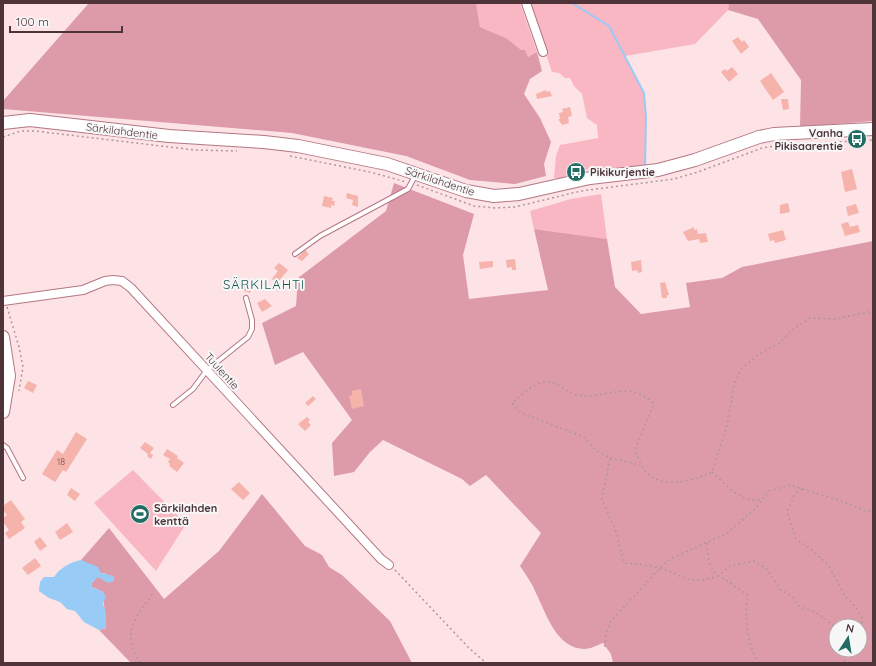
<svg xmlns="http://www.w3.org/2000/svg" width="876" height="666" font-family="Quicksand,sans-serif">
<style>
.green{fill:#f9b6c3}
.forest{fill:#dd9ba9;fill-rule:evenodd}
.water{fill:#99cbf7}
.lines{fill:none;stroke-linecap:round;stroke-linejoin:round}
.stream{stroke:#99cbf7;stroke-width:2}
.building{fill:#f5b3ac}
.lane-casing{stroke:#b47783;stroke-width:6}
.street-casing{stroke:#b47783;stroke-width:10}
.secondary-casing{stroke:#b47783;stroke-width:14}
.path{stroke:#b0969a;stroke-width:1.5;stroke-dasharray:2 3;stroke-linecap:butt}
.lane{stroke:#fff;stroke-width:4}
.street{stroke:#fff;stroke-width:8}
.secondary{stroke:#fff;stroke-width:12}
.labels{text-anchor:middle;stroke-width:4;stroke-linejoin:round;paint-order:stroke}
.number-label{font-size:9px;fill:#785456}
.street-label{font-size:11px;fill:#4e3439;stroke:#f7f7f7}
.poi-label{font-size:11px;font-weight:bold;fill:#4e3439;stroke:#f7f7f7;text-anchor:start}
.quarter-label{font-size:13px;letter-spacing:1px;fill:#1f5852;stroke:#f7f7f7}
</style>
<rect width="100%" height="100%" fill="#fde2e6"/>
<!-- green -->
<path class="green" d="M476 3H520L537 52 528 57 506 38 480 27Z
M529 3H729L728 10 695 44 625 56 644 93 646 117 645 168 614 171H591V169L574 171 561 179 554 178 556 156 560 145 598 138 597 125 587 118 582 94 574 86 570 78H565L559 73 552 72Z
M601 194 607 239 534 229 530 211 571 199Z
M133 470 186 524 156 571 94 503Z"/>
<!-- forest -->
<path class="forest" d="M89 3H476L480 27 506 38 521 50H525L528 57 537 52 542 71 530 79 524 94 540 118 551 142 544 164 546 176 515 184 470 180 406 156 292 133 3 109V101Z
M729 3H873V121L800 127 801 80 758 19 728 10Z
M394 183 474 214 463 255 469 299 548 290 534 229 607 239 615 287 641 314 690 307 686 283 722 278 742 267 873 241V663H613L611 654 603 643C598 645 590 649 585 649 556 649 546 613 536 593 532 583 526 575 520 566L541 533 486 475 470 486 462 479 383 440 370 452 354 472 334 476 332 443 352 420 303 352 275 365 262 323 296 306 298 278 386 211ZM836 626H860V650H836Z
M262 494 305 546 322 555 329 567 342 575 390 621 412 663H131L99 630 106 628 103 592 92 587V583L97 577 107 574 101 573 81 560 109 528 164 599 219 551Z"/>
<!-- water -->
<path class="water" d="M81 560 98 567 101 573 114 576V581L108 583 98 577 92 583V587L103 592 106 597 103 603 106 614V628L99 630 84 622 75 611 67 609 60 602 49 598 39 591 40 582 44 577H54C60 568 70 562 81 560Z"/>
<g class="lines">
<!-- stream -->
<path class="stream" d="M572 3 609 26 644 93 646 117 645 167"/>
</g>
<!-- building -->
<path class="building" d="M738 37 742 42 744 40 749 47 741 54 732 41Z
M732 67 738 74 729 82 721 72 725 69 727 71Z
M771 73 784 92 773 100 760 81Z
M546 90V92L550 91 552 96 537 99 536 94Z
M781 99H788L789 109 783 110Z
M570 107 572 116 568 117 569 123 562 125 558 119H560L559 113 563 112 562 109Z
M852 169 857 189 845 192 841 172Z
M347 193 358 196V207L352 205 353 200 346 198Z
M324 196 333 198 332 201H335L334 206 331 205V208L322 206Z
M788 203 790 212 780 214V205Z
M856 204 859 213 848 216 846 207Z
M848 222 850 227 858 225 860 232 845 236 841 224Z
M694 227V230L697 229 698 234 706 233 708 242 700 243 699 239 688 241 683 232Z
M783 230 786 240 775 243 774 240 770 241 768 234Z
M305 250 309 254 302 261 297 258Z
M515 259 516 270H512V267L507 268 506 260Z
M641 260 642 272 638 273 637 270 632 271 631 262Z
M493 261V267L480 269 479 262Z
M279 263 288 270 277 283 272 279 278 271 274 268Z
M665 282 669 295H667V298H662L660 283Z
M242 283 252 287 250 293 239 289Z
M265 299 272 306 262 312 257 303Z
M28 381 37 385 33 393 24 388Z
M361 389 364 406 352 409 349 396 352 395V391Z
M313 396 316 399 308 406 305 403Z
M307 417 310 420 308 422 311 425 305 431 298 424Z
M76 432 87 439 66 472 63 470 55 482 42 474 57 450 63 454Z
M145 442 154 448 150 453 153 455 151 459 147 456 148 454 140 448Z
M167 449 178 456 177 458 184 463 177 472 169 466 170 464 168 462 170 459 163 455Z
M239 482 250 493 243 500 231 489Z
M71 488 80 494 75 501 67 495Z
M11 500 25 519 21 522 25 528 9 539 5 533 9 530 3 522V518L7 515 3 510V506Z
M67 523 73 532 60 540 55 532Z
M40 537 47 546 40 551 34 542Z
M35 558 41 566 28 575 22 568Z"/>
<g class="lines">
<!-- lane casing -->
<g class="lane-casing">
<path id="lane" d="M295 254 320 236 408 189 415 176
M173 405 193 389 207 370 248 337 252 329V320L246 298
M3 445 7 448 23 478"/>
</g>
<!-- street casing -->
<g class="street-casing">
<path id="street" d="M526 3 543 52
M3 301 83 290 105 281 113 280 122 281 131 288 381 559 389 565"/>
</g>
<!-- secondary casing -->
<g class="secondary-casing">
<path id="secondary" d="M3 123 30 120 169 136 264 142 298 146 387 164 466 191 494 196 519 194 590 178 658 170 695 160 759 137 774 134 873 129
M3 337 9 376 3 412"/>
</g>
<!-- path -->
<path class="path" d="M3 137 21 131H35L195 150 237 151
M290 156 370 172 406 182
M417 185 474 206 495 208 515 207 581 191 674 179 698 172 762 148 781 145 873 140
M7 307 19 347 23 367 19 391
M610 458 640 465
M712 472C727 485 740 503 761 500
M802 489 795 494 787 511 796 539 811 549 829 566 845 596 857 609 863 620 860 630
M707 543C708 554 708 568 718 576L730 566 754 561 766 568 780 589 793 597 800 607C815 611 825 617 836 629
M395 570 468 647 486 663
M605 647 606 633 611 621 660 568 670 559 726 534 754 510 769 491 790 485 841 501 866 511H873
M843 650 845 663
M140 663C120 633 136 617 154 592
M759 663C747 646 744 615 748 595 736 589 730 581 718 576 683 587 684 573 655 567 645 564 634 564 624 563L616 532 602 499 610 458 597 451 584 437 521 413 512 403C522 395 534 382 546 382 558 381 562 389 571 393 601 404 626 376 654 404L635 449C639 459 642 471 651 476 667 488 695 480 712 472L727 425 735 382 742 368 762 352 780 343 792 330 810 318 835 319 873 311"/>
<!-- lane -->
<use href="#lane" class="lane"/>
<!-- street -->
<use href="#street" class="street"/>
<!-- secondary -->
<use href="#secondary" class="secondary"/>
</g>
<!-- icons -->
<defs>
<g id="bus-disc" transform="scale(1)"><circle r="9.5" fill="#226c64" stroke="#f7f7f7"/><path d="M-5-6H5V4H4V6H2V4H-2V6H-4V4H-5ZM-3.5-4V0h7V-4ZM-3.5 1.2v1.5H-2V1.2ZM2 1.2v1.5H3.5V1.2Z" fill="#fff"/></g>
<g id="stadium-disc" transform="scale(1)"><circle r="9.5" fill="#226c64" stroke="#f7f7f7"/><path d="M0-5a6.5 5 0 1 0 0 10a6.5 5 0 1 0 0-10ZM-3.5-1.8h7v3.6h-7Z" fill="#fff"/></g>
</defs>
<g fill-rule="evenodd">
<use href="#bus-disc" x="857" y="139"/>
<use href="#bus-disc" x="576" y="172"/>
<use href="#stadium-disc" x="140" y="514"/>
</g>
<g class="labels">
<!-- number labels -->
<g class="number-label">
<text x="61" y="465">18</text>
</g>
<!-- street labels -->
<g class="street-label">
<text transform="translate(122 131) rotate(7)" y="4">Särkilahdentie</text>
<text transform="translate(440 181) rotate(18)" y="4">Särkilahdentie</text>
<text transform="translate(222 371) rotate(48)" y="4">Tuulentie</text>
</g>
<!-- poi labels -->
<g class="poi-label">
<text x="843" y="137" text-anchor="end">Vanha<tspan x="843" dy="13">Pikisaarentie</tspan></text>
<text x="590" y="176">Pikikurjentie</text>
<text x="154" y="512">Särkilahden<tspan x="154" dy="13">kenttä</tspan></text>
</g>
<!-- quarter labels -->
<g class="quarter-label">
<text x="264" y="289">SÄRKILAHTI</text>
</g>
</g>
<!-- border -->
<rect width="876" height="666" fill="none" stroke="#4e3439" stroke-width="8"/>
<!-- north arrow -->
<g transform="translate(848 638) rotate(12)"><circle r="19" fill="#f7f7f7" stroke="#b3a9ab"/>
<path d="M0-3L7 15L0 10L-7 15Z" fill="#226c64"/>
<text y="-6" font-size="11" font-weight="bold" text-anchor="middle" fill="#4e3439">N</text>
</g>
<!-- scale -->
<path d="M10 26v6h112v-6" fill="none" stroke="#4e3439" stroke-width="2"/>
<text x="16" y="26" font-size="12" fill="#4e3439" stroke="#f7f7f7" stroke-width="3" paint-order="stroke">100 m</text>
</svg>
